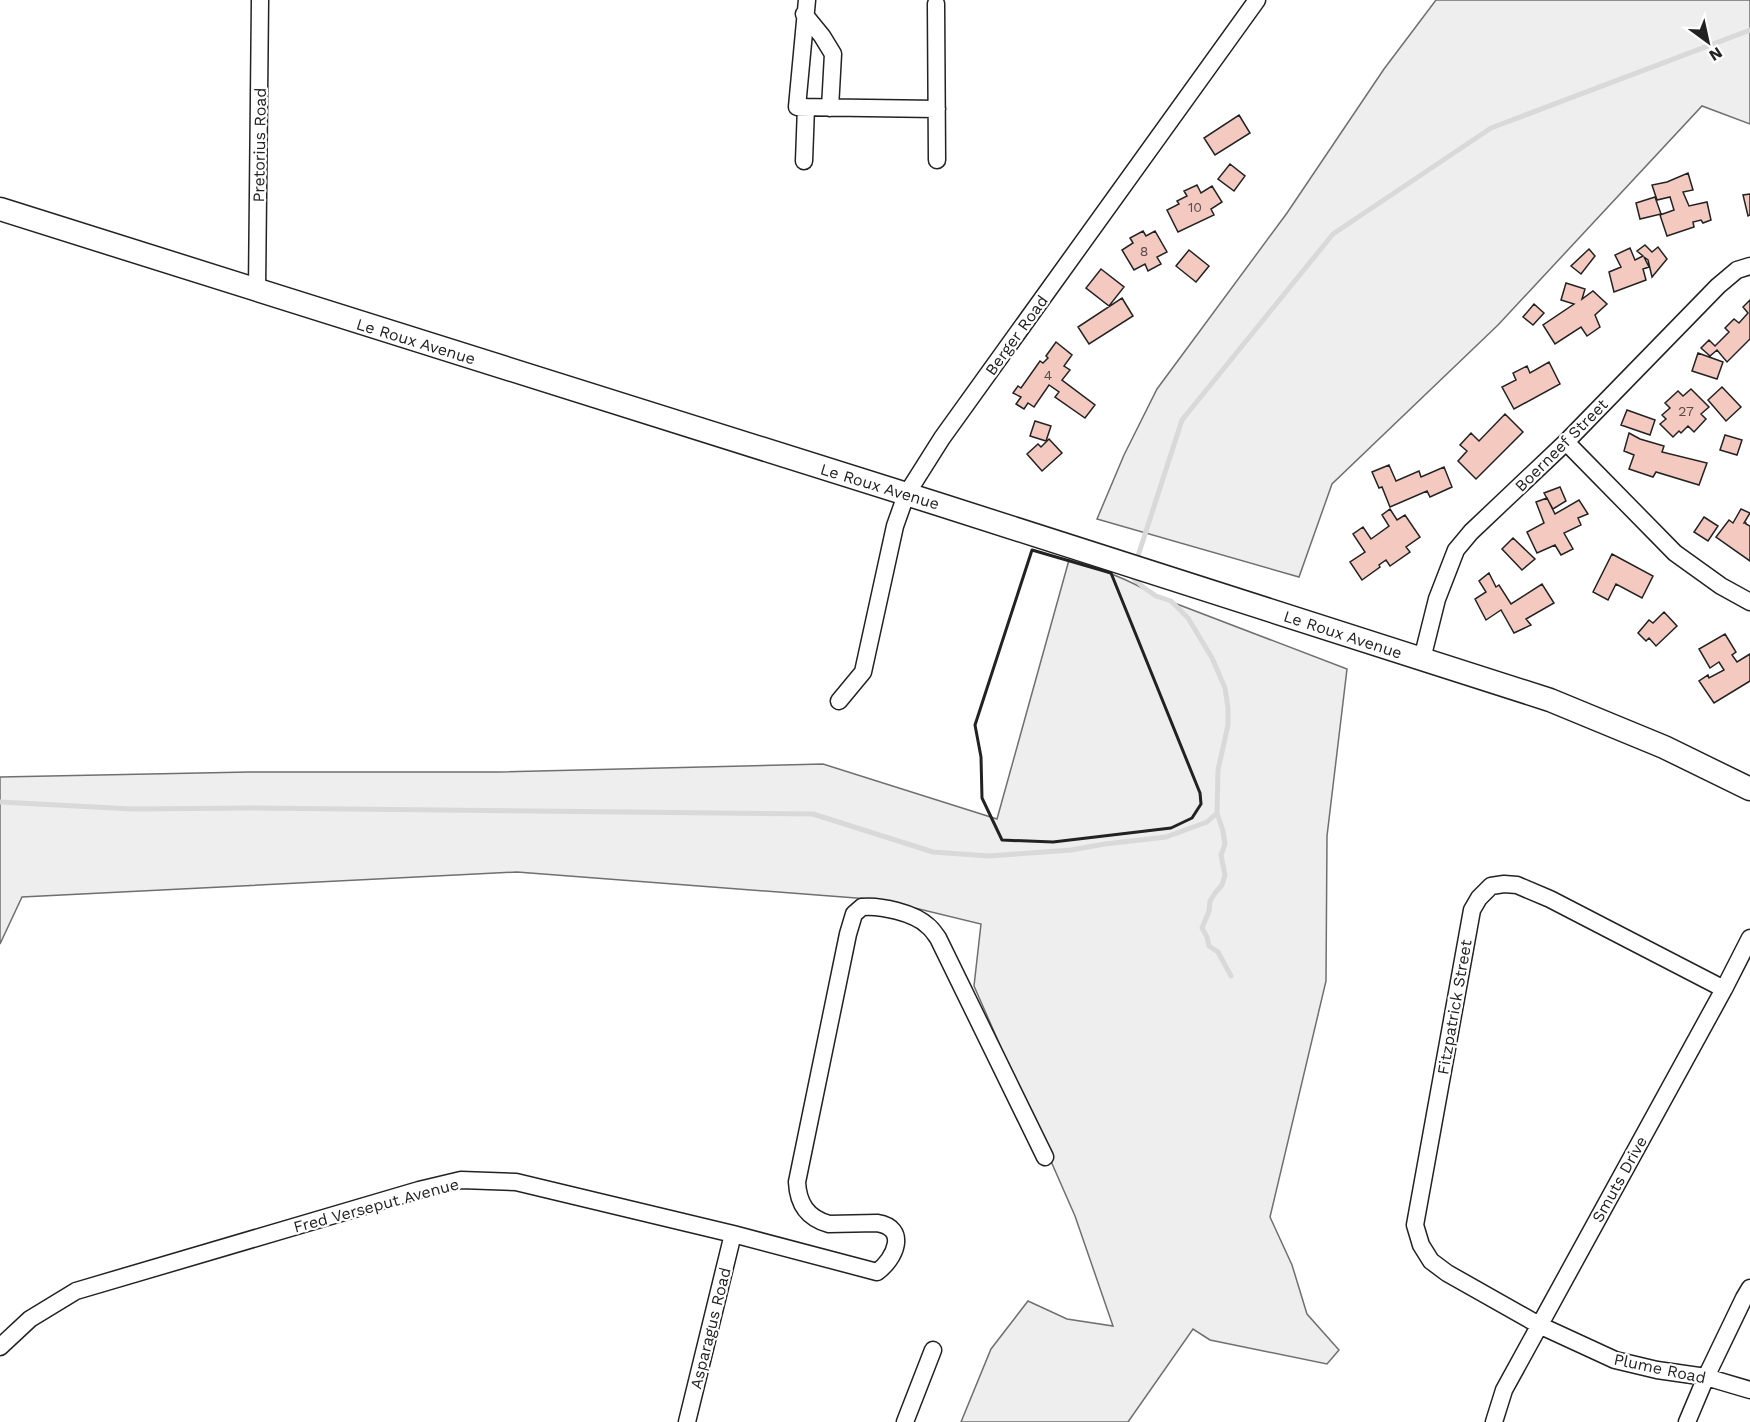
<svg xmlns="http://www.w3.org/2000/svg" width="1750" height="1422" font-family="'Work Sans',sans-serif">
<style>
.green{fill:#eee;stroke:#6f6f6f;stroke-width:1.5}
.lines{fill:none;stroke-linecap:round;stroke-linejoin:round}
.stream{stroke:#d9d9d9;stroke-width:5}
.building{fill:#f3c9c0;stroke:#222;stroke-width:1.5}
.street-casing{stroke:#222;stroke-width:19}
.secondary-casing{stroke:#222;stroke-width:25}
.street{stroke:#fff;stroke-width:16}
.secondary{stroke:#fff;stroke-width:22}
.wall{stroke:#222;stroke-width:3}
.labels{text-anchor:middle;stroke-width:4.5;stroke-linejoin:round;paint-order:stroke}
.number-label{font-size:14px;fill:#564c4a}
.street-label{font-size:16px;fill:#222;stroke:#fff}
</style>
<rect width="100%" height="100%" fill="#fff"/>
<!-- green -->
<path class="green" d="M1436 0H1750V124L1702 106 1498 325 1332 484 1299 577 1097 519 1124 455 1157 389 1287 213 1384 69Z
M1069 560C1102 570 1127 578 1156 596L1347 669 1327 836 1326 981 1270 1217 1292 1265 1307 1314 1339 1350 1327 1364 1210 1340 1193 1329 1128 1422H961L991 1349 1028 1301 1067 1319 1113 1326 1075 1216 974 986 981 924 882 900 517 872 22 897 0 944V777L249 772H499L823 764 997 819Z"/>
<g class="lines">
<!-- stream -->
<path class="stream" d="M1136 562 1182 420 1333 234 1491 128 1750 30
M0 802 132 809 250 808 813 814 933 852 989 856 1071 850 1105 844 1166 837 1207 822 1217 813 1218 770 1228 725V708L1225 688 1212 658 1188 618 1171 601 1156 596 1143 587 1131 576 1132 573
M1217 813 1223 831 1225 844 1221 855 1225 875 1222 885 1215 893 1210 901 1209 911 1202 928 1207 937 1209 946 1218 952 1231 976"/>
</g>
<!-- building -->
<path class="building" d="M1239 115 1250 133 1215 155 1204 138Z
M1230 164 1245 176 1234 191 1218 179Z
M1688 173 1693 190 1683 192 1689 206 1707 202 1711 220 1703 223 1701 220 1693 222 1694 227 1667 236 1660 215 1674 210 1670 197 1657 200 1652 185 1667 182Z
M1197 185 1201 193 1212 186 1222 202 1211 209 1214 215 1178 232 1167 210 1179 204 1177 201 1187 196 1184 191Z
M1750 194V215L1748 216 1743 195Z
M1655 197 1661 214 1640 219 1636 203Z
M1143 231 1146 236 1155 231 1167 252 1157 257 1161 264 1148 271 1145 264 1134 270 1122 250 1133 243 1130 238Z
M1645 245 1652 252 1658 247 1667 259 1652 277 1648 260 1644 257 1649 267 1643 269 1646 280 1614 292 1609 272 1621 267 1615 255 1630 248 1635 260 1643 256 1637 251Z
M1589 249 1595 256 1581 274 1571 266Z
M1189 250 1209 266 1196 282 1176 266Z
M1101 269 1124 287 1109 306 1086 288Z
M1566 283 1585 289 1582 299 1593 291 1607 304 1595 315 1600 327 1587 336 1581 327 1555 344 1543 325 1574 304 1561 300Z
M1122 298 1133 316 1089 344 1078 327Z
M1750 300V339L1727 362 1717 350 1710 356 1701 348 1709 340 1715 346 1729 332 1725 328 1734 319 1739 323 1748 313 1743 307Z
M1534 304 1544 313 1533 325 1523 317Z
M1056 342 1072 355 1064 366 1070 370 1062 380 1095 405 1085 418 1055 397 1059 392 1049 385 1034 407 1028 403 1024 409 1016 404 1021 397 1013 393 1018 386 1021 388 1040 361 1043 363 1048 358 1046 356Z
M1698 353 1723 362 1717 379 1692 371Z
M1549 362 1560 384 1514 409 1502 387 1516 380 1513 373 1527 366 1530 373Z
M1722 387 1741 407 1726 421 1708 400Z
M1691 389 1709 407 1701 414 1706 419 1694 432 1688 426 1681 433 1679 431 1673 437 1660 424 1666 419 1662 415 1670 408 1665 403 1678 391 1683 396Z
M1627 410 1655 420 1650 435 1621 425Z
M1505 414 1523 432 1476 479 1458 461 1467 451 1460 445 1471 433 1479 441Z
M1035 421 1051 426 1046 441 1030 436Z
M1629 433 1640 439 1664 446 1662 452 1707 463 1699 485 1656 472 1653 477 1629 469 1634 455 1624 451Z
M1725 435 1742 440 1737 455 1720 450Z
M1049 439 1062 453 1042 471 1027 454 1038 444 1041 447Z
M1389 465 1396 481 1419 471 1421 477 1444 467 1452 487 1430 497 1427 491 1390 507 1382 487 1379 488 1372 472Z
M1560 487 1566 501 1553 509 1544 493Z
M1547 498 1555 514 1579 500 1588 514 1578 518 1581 525 1564 533 1573 549 1561 555 1555 545 1537 553 1527 532 1544 523 1536 502Z
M1390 509 1397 520 1405 515 1420 537 1406 547 1410 552 1390 566 1386 560 1379 565 1380 567 1362 580 1350 562 1365 552 1353 534 1363 527 1371 539 1389 526 1382 515Z
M1741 509 1750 513 1744 523H1746V524L1750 526V561L1716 537 1729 520 1733 523Z
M1704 517 1718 526 1708 541 1694 532Z
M1513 538 1535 559 1522 570 1502 549Z
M1612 554 1653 576 1642 598 1616 584 1608 600 1593 592Z
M1489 573 1496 587 1499 585 1511 604 1542 584 1554 603 1526 619 1531 625 1514 633 1501 610 1486 620 1475 599 1486 592 1479 581Z
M1664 612 1677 626 1656 646 1649 638 1646 641 1638 633 1649 620 1653 623Z
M1725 634 1736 652 1732 655 1737 662 1750 654V681L1714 703 1699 681 1708 675 1709 678 1724 670 1719 662 1710 668 1699 649Z"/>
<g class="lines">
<!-- street casing -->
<g class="street-casing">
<path id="street" d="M807 0 797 107 937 109
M936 4 937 160
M804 14 822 36 833 54 830 108
M804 161 806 107
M257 291 260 0
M1566 442 1675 553 1721 586 1750 602
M1422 659 1437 599 1456 550 1471 532 1566 442 1718 286 1737 270 1750 266
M839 701 863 672 895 526 906 495 942 438 1257 0
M1724 989 1550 899 1517 885 1504 884 1491 886 1479 898 1472 910 1415 1225 1421 1245 1431 1261 1447 1273 1539 1325 1615 1360 1657 1370 1706 1377 1750 1390
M0 1347 30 1319 76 1291 419 1190 461 1180 516 1182 733 1234 877 1272C895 1259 909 1228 877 1223L829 1224C807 1218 798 1203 797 1182L848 934 854 914 862 907C880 905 915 913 928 926 932 929 935 934 938 938L1045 1157
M687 1422 733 1234
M905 1422 933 1350
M1494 1422 1504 1390 1724 989 1750 938
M1687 1422 1706 1377 1744 1298 1750 1288"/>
</g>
<!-- secondary casing -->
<g class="secondary-casing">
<path id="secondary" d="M0 209 938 504 1550 700 1664 747 1750 789"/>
</g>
<!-- street -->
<use href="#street" class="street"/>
<!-- secondary -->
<use href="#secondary" class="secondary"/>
<!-- wall -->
<path class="wall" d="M1032 550 1111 573 1200 793 1201 804 1192 818 1171 828 1053 842 1002 840 982 798 981 757 975 725Z"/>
</g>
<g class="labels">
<!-- number labels -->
<g class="number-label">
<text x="1195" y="212">10</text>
<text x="1144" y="256">8</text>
<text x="1048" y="380">4</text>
<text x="1686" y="416">27</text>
</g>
<!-- street labels -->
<g class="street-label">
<text transform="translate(259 145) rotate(-89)" y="6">Pretorius Road</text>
<text transform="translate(1016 335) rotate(-54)" y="6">Berger Road</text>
<text transform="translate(416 341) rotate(17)" y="6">Le Roux Avenue</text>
<text transform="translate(1561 445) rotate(-45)" y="6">Boerneef Street</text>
<text transform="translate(880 486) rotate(17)" y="6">Le Roux Avenue</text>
<text transform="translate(1343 634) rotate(18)" y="6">Le Roux Avenue</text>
<text transform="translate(1454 1007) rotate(-80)" y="6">Fitzpatrick Street</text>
<text transform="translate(1619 1179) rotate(-61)" y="6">Smuts Drive</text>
<text transform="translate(376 1205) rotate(-15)" y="6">Fred Verseput Avenue</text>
<text transform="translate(710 1328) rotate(-76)" y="6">Asparagus Road</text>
<text transform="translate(1660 1368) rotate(12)" y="6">Plume Road</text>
</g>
</g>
<!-- north arrow -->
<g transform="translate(1708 42) rotate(147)" stroke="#ffffff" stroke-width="4.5" paint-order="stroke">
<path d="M0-4.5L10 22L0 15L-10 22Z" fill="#222222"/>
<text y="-9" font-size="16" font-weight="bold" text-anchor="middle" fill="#222222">N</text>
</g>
</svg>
